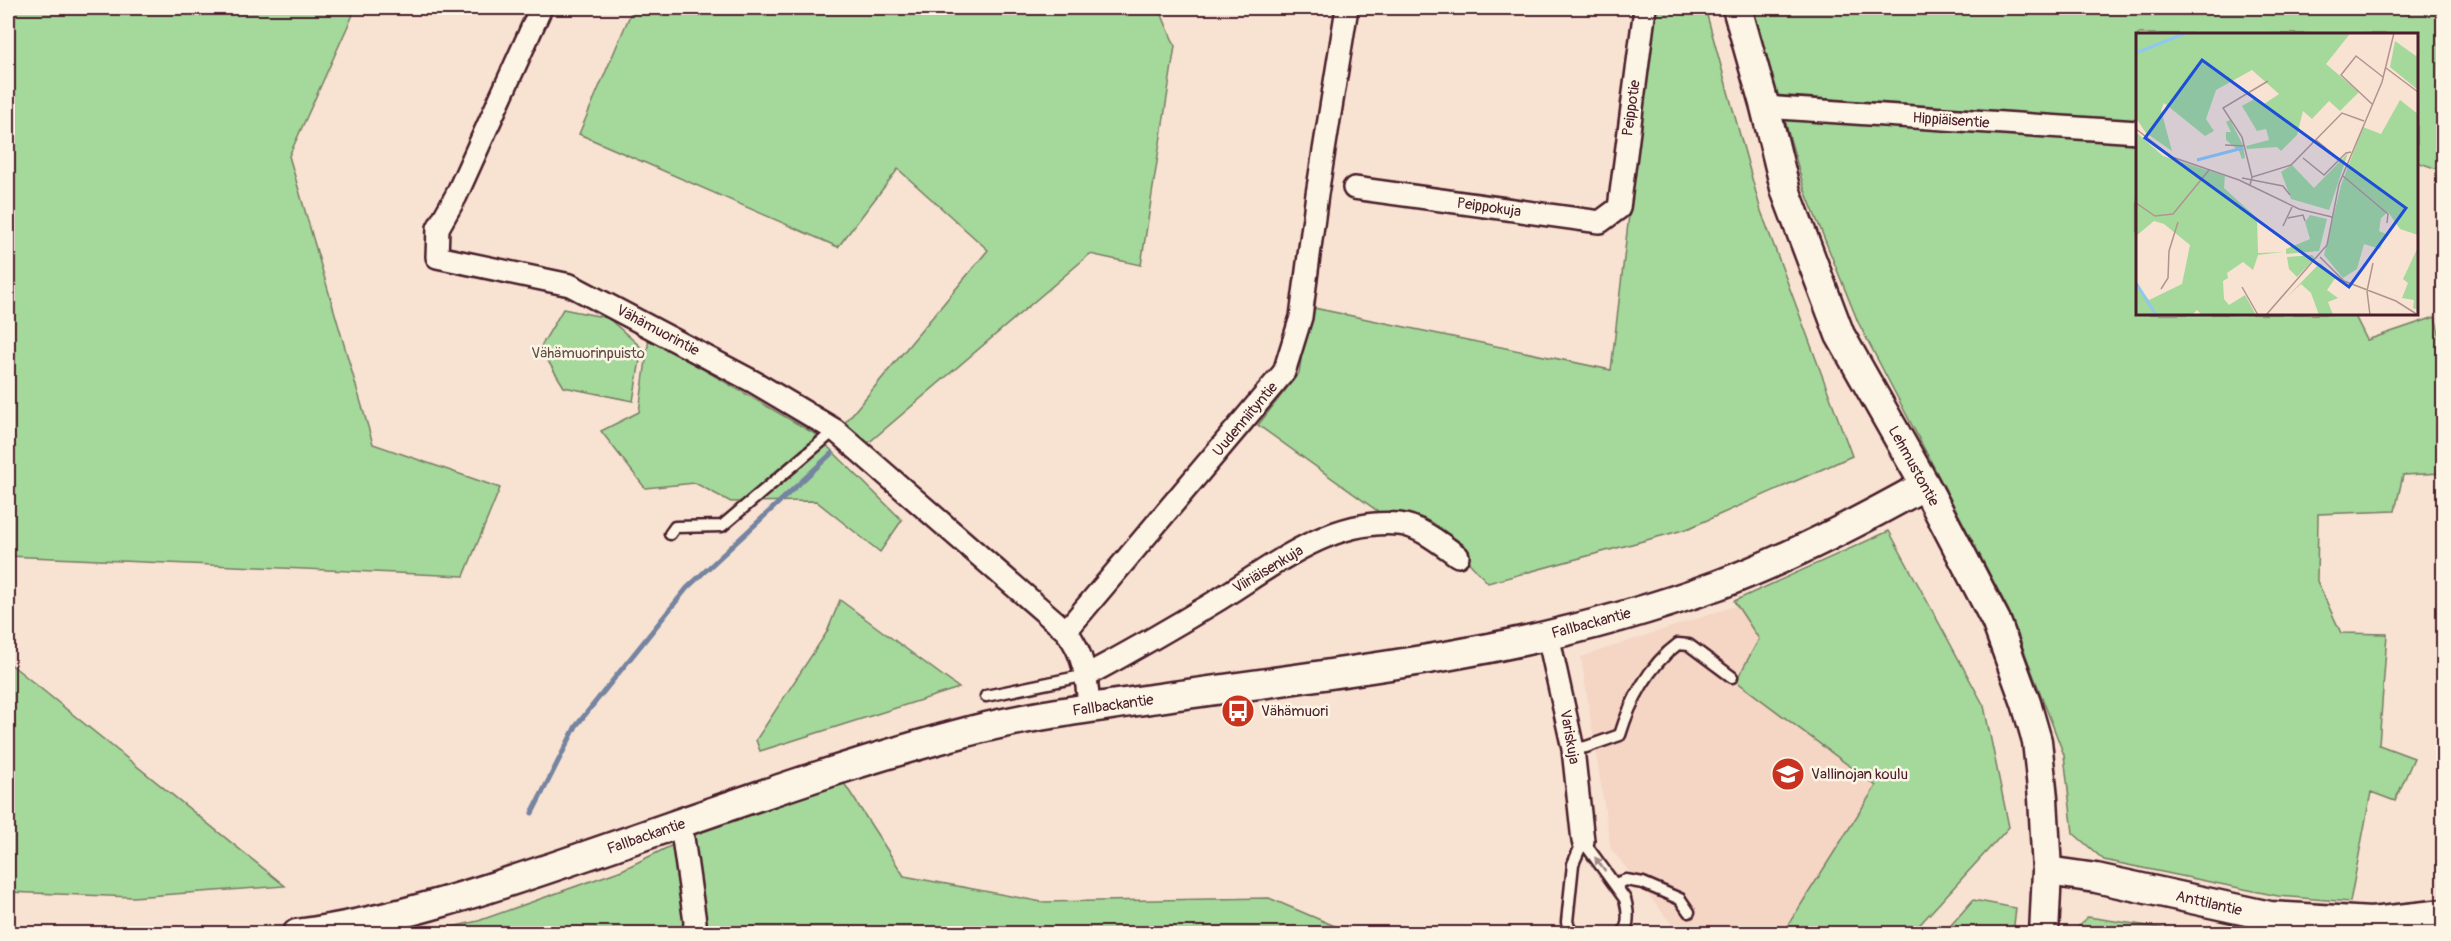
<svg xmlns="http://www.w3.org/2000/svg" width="2451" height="941" font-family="Pangolin,sans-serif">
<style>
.built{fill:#f5d5c4}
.green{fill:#a4d99b;stroke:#777c63;stroke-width:1.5}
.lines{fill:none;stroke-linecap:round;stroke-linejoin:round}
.stream{stroke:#7484a1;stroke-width:5}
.lane-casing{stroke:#4a1f2b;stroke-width:15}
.street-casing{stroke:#4a1f2b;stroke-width:26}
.secondary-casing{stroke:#4a1f2b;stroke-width:33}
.lane{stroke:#fcf5e5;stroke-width:10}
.street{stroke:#fcf5e5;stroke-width:21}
.secondary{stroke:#fcf5e5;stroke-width:28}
.oneway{fill:#a38a88}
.labels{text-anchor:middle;stroke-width:5;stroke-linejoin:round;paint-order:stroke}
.street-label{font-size:15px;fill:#4a1f2b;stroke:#fcf5e5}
.park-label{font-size:15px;fill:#604e47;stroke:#fcf5e5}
.poi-label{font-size:15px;fill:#4a1f2b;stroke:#fcf5e5;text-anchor:start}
.inset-river{fill:none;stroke:#90c7ef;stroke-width:3}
.inset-road{fill:none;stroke:#b2948f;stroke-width:1.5}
.view{fill:#1d4ed8;fill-opacity:0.15;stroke:#1d4ed8;stroke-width:3}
.inset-edge{fill:none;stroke:#4a1f2b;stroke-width:3}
</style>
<rect width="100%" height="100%" fill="#f8e2d2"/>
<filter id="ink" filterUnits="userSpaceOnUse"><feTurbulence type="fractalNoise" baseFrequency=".0167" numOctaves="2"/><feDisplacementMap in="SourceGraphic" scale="12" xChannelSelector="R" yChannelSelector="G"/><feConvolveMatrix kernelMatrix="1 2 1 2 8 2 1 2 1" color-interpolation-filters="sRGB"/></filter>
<g filter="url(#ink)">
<!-- built -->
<path class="built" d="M1774 593 1922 657 1864 933H1679L1611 849 1581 657Z"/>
<!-- green -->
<path class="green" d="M8 8H356L289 156 373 444 500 488 464 576 8 556Z
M633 8H1159L1175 46 1141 265 1090 254 866 445 844 424 988 250 898 169 838 247 579 134Z
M1653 8H1705L1761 211 1852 456 1687 529 1488 583 1460 553 1390 520 1258 425 1299 373 1309 307 1611 370Z
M1753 8H2443V171L2417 162 2416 34H2138V314H2354L2367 340 2435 317 2443 348V473L2403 475 2395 511 2318 514 2317 581 2341 633 2387 634 2379 745 2414 758 2395 801 2371 792 2350 902 2278 896 2104 860 2073 833 2064 755 2008 609 1858 322 1804 188Z
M563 309 608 318 642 348 633 401 564 387 540 348Z
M649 338 815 434 902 520 880 552 816 501 731 502 695 483 645 488 601 431 639 412Z
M1889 531 1984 706 2009 827 1912 933H1783L1876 786 1736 681 1759 639 1734 601Z
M840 600 959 688 760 751 756 740 827 632Z
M8 662 285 886 133 897 8 892Z
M842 780 904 876 1042 902 1269 898 1337 927 1343 933 421 934 478 921 622 870 705 829Z
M1973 900 2016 908 2013 933H1944Z
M2088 917 2195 933H2072Z"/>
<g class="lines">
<!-- stream -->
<path class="stream" d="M532 813 576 726 687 588 832 453"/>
<!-- lane casing -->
<g class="lane-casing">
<path id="lane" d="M670 534 675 527 722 526 835 430
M986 696 1087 675
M1573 749 1586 747 1620 735C1630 702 1649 665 1678 644L1689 645 1732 677
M1615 884 1626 880 1643 883 1680 899 1689 912
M1573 934 1567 922 1573 864 1583 841 1625 899C1628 910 1630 925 1622 934"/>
</g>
<!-- street casing -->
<g class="street-casing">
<path id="street" d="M541 8 456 196 438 228 437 257 570 285 754 382 835 430 1066 631
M1765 107 2138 132
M1354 188 1600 222 1619 208 1645 8
M1548 635 1573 749 1583 841
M1087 675C1130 652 1172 628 1213 603 1269 569 1330 517 1399 524 1420 526 1441 544 1458 556
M1089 707C1087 679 1084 653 1066 631L1284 372 1301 317 1317 194 1347 8
M681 824 695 922 694 934"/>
</g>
<!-- secondary casing -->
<g class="secondary-casing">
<path id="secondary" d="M1737 8 1765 107 1786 192 1840 335 1925 485 1996 621 2026 703 2037 741 2043 798 2047 871 2044 934
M2047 871 2096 878 2270 916 2371 922 2444 914
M297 934C395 921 492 888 585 856 714 812 842 764 974 730 1032 715 1092 708 1151 699 1249 685 1348 673 1446 656 1538 640 1631 617 1718 585 1790 558 1859 522 1925 485"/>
</g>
<!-- lane -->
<use href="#lane" class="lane"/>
<!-- street -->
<use href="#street" class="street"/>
<!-- secondary -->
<use href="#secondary" class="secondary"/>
</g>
<!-- one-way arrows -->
<defs><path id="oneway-solid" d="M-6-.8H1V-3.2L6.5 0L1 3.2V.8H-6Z" transform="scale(1.5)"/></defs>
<use class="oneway" href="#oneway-solid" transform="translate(1600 864) rotate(-127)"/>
</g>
<!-- icons -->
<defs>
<g id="bus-disc" transform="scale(1.725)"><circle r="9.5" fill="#c8321e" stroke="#fcf5e5"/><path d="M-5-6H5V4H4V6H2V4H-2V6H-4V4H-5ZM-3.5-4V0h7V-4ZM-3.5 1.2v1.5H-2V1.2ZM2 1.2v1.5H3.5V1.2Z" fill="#fff"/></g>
<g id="school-disc" transform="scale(1.725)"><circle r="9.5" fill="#c8321e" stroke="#fcf5e5"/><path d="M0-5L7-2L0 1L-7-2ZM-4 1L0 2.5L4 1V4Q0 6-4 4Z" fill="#fff"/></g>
</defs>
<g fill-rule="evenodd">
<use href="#bus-disc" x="1238" y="711"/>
<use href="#school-disc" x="1788" y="774"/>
</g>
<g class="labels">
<!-- street labels -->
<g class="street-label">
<text transform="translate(1631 108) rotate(-82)" y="5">Peippotie</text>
<text transform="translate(1951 120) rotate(4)" y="5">Hippiäisentie</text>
<text transform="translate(1489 207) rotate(8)" y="5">Peippokuja</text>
<text transform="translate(658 330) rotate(28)" y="5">Vähämuorintie</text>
<text transform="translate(1245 419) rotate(-50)" y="5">Uudenniityntie</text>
<text transform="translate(1914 466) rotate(61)" y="5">Lehmustontie</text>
<text transform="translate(1268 569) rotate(-31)" y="5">Viiriäisenkuja</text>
<text transform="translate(1591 623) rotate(-15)" y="5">Fallbackantie</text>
<text transform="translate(1113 705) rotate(-8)" y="5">Fallbackantie</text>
<text transform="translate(1570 737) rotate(80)" y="5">Variskuja</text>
<text transform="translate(646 836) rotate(-19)" y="5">Fallbackantie</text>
<text transform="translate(2209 903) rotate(13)" y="5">Anttilantie</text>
</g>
<!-- park labels -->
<g class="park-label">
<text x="588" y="358">Vähämuorinpuisto</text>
</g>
<!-- poi labels -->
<g class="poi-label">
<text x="1261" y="716">Vähämuori</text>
<text x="1811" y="779">Vallinojan koulu</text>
</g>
</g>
<!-- overview -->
<g transform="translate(2136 33)">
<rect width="282" height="282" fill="#f8e2d2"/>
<path d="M0 0H210L213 2 190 31 223 59 204 78 193 68 176 86 167 78 161 102 145 118 141 114 111 116 110 113 133 107 130 96 121 98 106 73 120 65 128 71 143 61 116 37 80 57 70 86 78 98 69 103 28 70 25 77 36 118 10 100 0 85ZM259 8 280 23 282 20V57L254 34ZM264 67 282 81V202L264 196 252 179 245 185 243 198 250 201 244 216 228 211 221 236 207 245 188 222 205 152 227 94 245 101ZM94 87 107 112 109 125 106 126 103 118 90 107V99H95L90 89ZM0 99 27 123 89 143 88 155 121 185 122 220 147 219 122 222 117 237 107 229 91 240 92 245 87 248 88 266 93 272 109 262 120 282H66L61 277 56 282H0V251L13 267 46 251 54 212 28 191 18 188 0 203ZM212 120 193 177 155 166 145 139 156 132 178 155ZM174 182 191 186 183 218 150 221V216L174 206 169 189ZM282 214V277L277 275 278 267 266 265 272 250 267 246ZM176 222 179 225 161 244 153 236 151 224ZM184 230 200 244 191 257 202 265 192 269 197 282H183L175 260 165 251 148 267Z" fill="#a4d99b"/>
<path class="inset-river" d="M0 20 50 0M61 127 107 115M0 250 20 282"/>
<path class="inset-road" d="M250 35 282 59M236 71 205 42 220 23 247 44M0 96 36 124 103 147 163 176 196 184M180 107 203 126M89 112 109 113M167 125 188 142 210 120 215 119M207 143 252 181 251 190M116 144 106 104 87 75 132 48M106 145 147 153 154 162M114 152 116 144 155 132 206 80 228 88M0 170 19 183 37 181 73 137M152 185 167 182 169 188M147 193 156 174M184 224 208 248 260 268 282 282M106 254 122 282M25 256 32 245 33 218 42 189M130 282 191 212 203 151 246 49 258 0M234 282 231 258 237 230"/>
<path class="view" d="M66 27 270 175 213 254 9 105Z"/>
<rect width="282" height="282" class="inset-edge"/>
</g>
<!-- margin -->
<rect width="2451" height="941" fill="none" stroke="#fcf5e5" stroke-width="30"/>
<rect x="15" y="15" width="2421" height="911" fill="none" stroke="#4a1f2b" stroke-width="2" filter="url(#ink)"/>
</svg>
